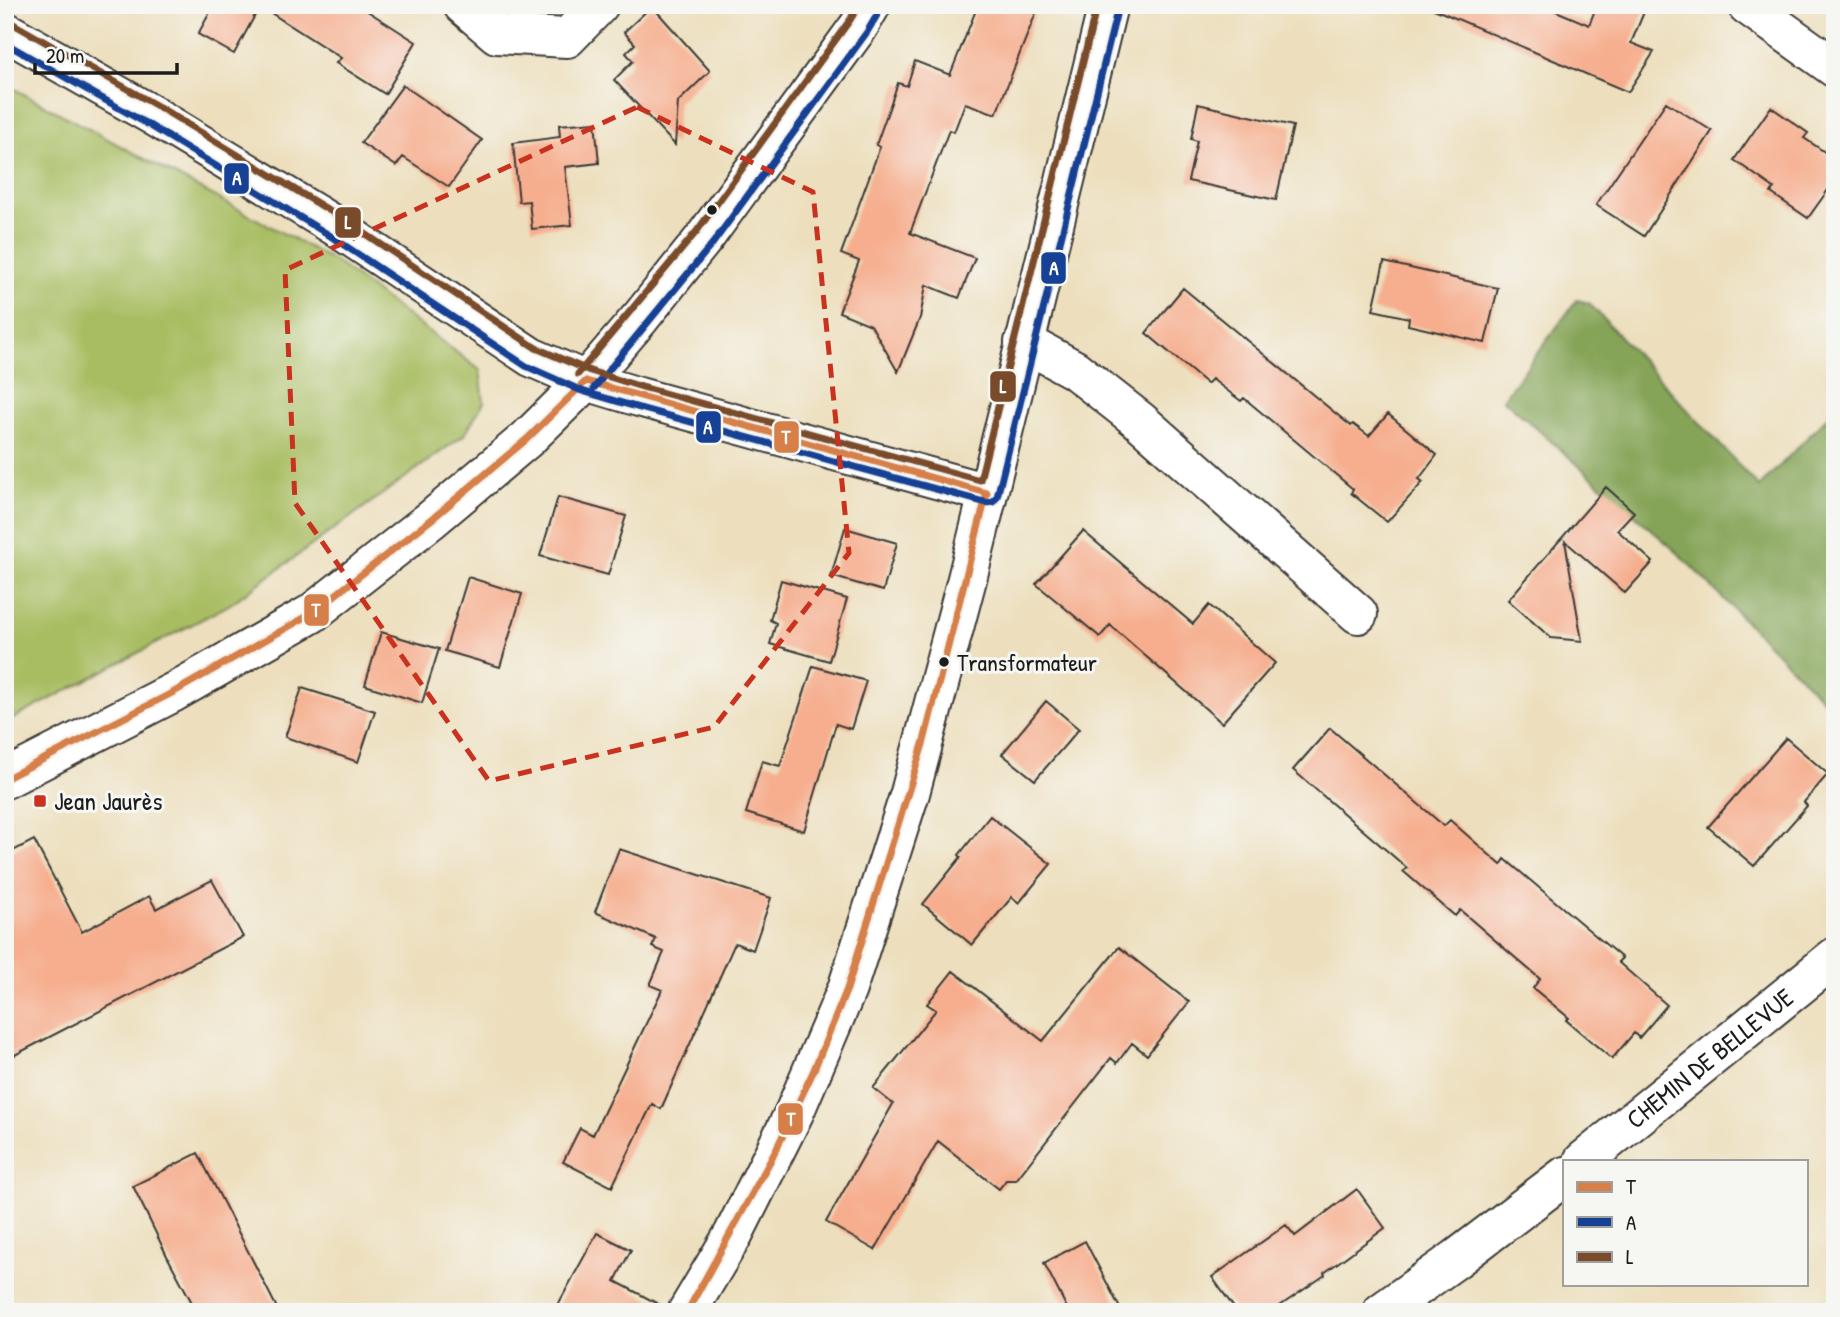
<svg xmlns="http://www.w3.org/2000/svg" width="1840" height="1317" font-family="'Patrick Hand',sans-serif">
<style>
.green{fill:#a8bd62;stroke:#626c3f;stroke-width:2}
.forest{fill:#86a458;stroke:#51603a;stroke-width:2}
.building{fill:#f6ae8e}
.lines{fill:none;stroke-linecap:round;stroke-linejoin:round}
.minor-casing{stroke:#3b3934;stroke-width:42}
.tertiary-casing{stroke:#3b3934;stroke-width:42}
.minor{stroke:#fff;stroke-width:38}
.tertiary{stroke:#fff;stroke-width:38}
.bus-1-casing{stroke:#f6f6f2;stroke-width:12}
.bus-2-casing{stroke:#f6f6f2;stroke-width:12}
.bus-3-casing{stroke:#f6f6f2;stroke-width:12}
.bus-1{stroke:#d67f48;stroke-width:7}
.bus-2{stroke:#164194;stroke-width:7}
.bus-3{stroke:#7a4b2a;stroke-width:7}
.marked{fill:none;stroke:#c8321e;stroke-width:5;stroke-dasharray:14 9;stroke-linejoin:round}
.bus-dot{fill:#1c1c1c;stroke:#f6f6f2;stroke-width:2.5}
.poi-dot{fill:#c8321e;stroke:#f6f6f2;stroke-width:2.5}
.labels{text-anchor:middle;stroke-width:6;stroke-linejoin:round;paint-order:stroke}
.bus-label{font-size:24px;fill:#1c1c1c;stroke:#f6f6f2;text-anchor:start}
.poi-label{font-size:26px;fill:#1c1c1c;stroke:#f6f6f2;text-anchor:start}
.street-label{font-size:26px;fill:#1c1c1c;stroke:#f6f6f2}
.line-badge{stroke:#f6f6f2;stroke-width:2.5}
.badge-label{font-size:19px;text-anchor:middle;font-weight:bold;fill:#fff}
</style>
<rect width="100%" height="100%" fill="#f6f6f2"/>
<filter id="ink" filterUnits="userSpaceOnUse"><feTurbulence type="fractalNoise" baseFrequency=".0143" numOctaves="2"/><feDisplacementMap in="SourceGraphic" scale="14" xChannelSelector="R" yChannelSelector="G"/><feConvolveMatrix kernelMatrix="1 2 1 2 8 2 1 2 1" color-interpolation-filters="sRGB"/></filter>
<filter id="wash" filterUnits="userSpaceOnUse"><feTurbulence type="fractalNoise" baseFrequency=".00686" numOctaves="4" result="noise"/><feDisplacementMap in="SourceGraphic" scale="28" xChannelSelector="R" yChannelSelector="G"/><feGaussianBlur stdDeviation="1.57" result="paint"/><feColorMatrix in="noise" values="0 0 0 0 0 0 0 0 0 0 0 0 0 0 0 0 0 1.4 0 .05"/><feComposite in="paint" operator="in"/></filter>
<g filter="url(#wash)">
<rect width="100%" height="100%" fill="#eddfbd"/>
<!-- green -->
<path class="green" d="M5 84 333 260 480 370 484 402 464 435 229 605 5 723Z"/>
<!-- forest -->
<path class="forest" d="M1577 300 1589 303 1759 487 1835 409V712L1679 554 1503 399Z"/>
<g id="blocks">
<!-- building -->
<path class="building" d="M214 5H358L416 42 385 94 336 63 341 58 260 6 234 54 198 34Z
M978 5H1039L996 114 965 103 954 132 949 130 910 233 975 258 959 298 926 285 920 318 898 372 871 325 839 312 859 261 841 254 880 147 876 145 898 83 907 86 915 61 950 75Z
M1542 5 1589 25 1597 5H1647L1631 43 1654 52 1628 92 1427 6Z
M652 6 710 71 678 102 675 145 614 80 633 61 626 53 635 44 624 32Z
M403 85 482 140 449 187 403 157 396 166 361 143Z
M1666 102 1712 131 1644 236 1596 205Z
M1198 104 1293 126 1276 200 1188 181 1197 141 1191 139Z
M1771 107 1808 133 1804 138 1835 159V180L1808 218 1771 193 1774 188 1734 160Z
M595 122 599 163 565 167 572 225 532 229 529 201 519 202 513 143 560 137 559 125Z
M1384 262 1498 288 1485 343 1408 325 1409 318 1373 310Z
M1183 288 1351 426 1353 424 1369 436 1388 414 1437 455 1419 479 1423 482 1387 522 1351 493 1353 489 1244 398 1241 401 1212 379 1207 384 1146 333Z
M1606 487 1634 512 1617 530 1653 562 1625 593 1565 541 1582 641 1551 638 1508 600Z
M558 497 626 516 608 575 540 556Z
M845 528 897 543 883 591 831 576Z
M1083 531 1193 624 1209 605 1275 663 1222 723 1110 625 1100 637 1036 584Z
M468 577 522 594 500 667 445 651Z
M781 580 847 599 829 661 770 644 776 623 770 620Z
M381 632 439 649 422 703 365 685Z
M813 666 866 681 851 729 836 724 804 831 746 813 762 761 780 766Z
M302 688 375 711 358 762 285 737Z
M1046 701 1079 729 1035 780 1002 754Z
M1330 728 1444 826 1450 820 1501 865 1505 859 1622 958 1618 962 1667 1005 1639 1038 1634 1033 1612 1059 1566 1020 1569 1018 1533 988 1540 979 1460 910 1455 916 1403 871 1407 868 1293 770Z
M1786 738 1828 774 1804 802 1807 806 1754 866 1708 827Z
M990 816 1051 864 1019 903 1012 897 972 945 923 904 961 857 959 855Z
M34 840 82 932 149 896 156 909 212 880 243 937 5 1060V855Z
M619 849 771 898 753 950 735 943 661 1109 652 1104 612 1187 563 1162 580 1128 593 1135 662 990 650 985 664 952 652 947 656 939 595 912Z
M1119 947 1189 1002 1147 1055 1132 1043 1117 1063 1111 1058 1016 1180H1006L999 1189 938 1141 875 1250 826 1222 893 1104 873 1088 936 1010 927 1004 953 971 1043 1041Z
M198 1153 279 1312H197L167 1256 133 1186Z
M1357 1189 1385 1228 1324 1273 1325 1275 1271 1312H1237L1212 1277 1286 1225 1295 1236Z
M597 1233 631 1250 615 1281 666 1308 665 1312H554Z
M1085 1241 1122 1312H1069L1044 1263Z"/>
</g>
</g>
<g filter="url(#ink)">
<use href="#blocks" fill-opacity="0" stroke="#3b3934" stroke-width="2"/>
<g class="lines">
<!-- minor casing -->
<g class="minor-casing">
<g id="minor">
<path d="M463 5 497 34 567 38 599 5"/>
<path d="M1747 5 1835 68"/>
<path d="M5 31 154 116 335 226 531 357 586 381 639 397 987 493"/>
<path d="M1024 342 1075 370 1140 421 1358 614"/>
<path d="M5 779 174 692 311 614 432 519 527 439 586 381 641 317 705 237 859 26 871 5"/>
<path id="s1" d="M1583 1161 1835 957"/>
<path d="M1382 1312 1456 1259 1565 1176"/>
</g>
</g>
<!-- tertiary casing -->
<g class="tertiary-casing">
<path id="tertiary" d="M687 1312 733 1235 794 1113 847 989 910 793 967 579 1108 5"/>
</g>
<!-- minor -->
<use href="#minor" class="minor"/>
<!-- tertiary -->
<use href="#tertiary" class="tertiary"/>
<!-- bus-1 casing -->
<g class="bus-1-casing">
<path id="bus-1" d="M586 381 987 493
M5 779 174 692 311 614 432 519 527 439 586 381
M687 1312 774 1154 813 1072 847 989 924 741 987 493"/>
</g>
<!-- bus-2 casing -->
<g class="bus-2-casing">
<path id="bus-2" d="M5 43 149 125 329 235 526 366 582 391 636 407 987 503 993 502 997 497 1118 7
M594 388 713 243 867 32 880 10"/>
</g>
<!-- bus-3 casing -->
<g class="bus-3-casing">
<path id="bus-3" d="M10 22 159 107 340 217 536 348 590 371 642 387 980 480 1097 5
M578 374 697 231 850 20 859 5"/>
</g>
<!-- bus-1 -->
<use href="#bus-1" class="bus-1"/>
<!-- bus-2 -->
<use href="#bus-2" class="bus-2"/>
<!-- bus-3 -->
<use href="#bus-3" class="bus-3"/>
</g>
</g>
<!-- marked area -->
<path class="marked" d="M637 107 813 192 849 553 714 727 489 781 295 503 285 270Z"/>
<!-- markers -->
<g class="bus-dot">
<circle cx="712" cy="210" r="6"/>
<circle cx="944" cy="662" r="6"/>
</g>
<rect class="poi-dot" x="33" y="794" width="14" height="14" rx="3.5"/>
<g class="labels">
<!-- bus labels -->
<g class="bus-label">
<text x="957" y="671">Transformateur</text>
</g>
<!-- poi labels -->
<g class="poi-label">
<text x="54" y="810">Jean Jaurès</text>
</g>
<!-- street labels -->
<g class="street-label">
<text dy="9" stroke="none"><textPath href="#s1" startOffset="163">CHEMIN DE BELLEVUE</textPath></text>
</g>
</g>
<g class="line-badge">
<rect x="223" y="162" width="27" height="33" rx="7" fill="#164194"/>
<rect x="334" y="206" width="28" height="33" rx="7" fill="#7a4b2a"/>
<rect x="1040" y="251" width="27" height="34" rx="7" fill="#164194"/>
<rect x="989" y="370" width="28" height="33" rx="7" fill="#7a4b2a"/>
<rect x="695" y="410" width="27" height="34" rx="7" fill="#164194"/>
<rect x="773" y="420" width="27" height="34" rx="7" fill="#d67f48"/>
<rect x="303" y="593" width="27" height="34" rx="7" fill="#d67f48"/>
<rect x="777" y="1102" width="27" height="34" rx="7" fill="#d67f48"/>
</g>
<g class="badge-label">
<text x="237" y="185">A</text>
<text x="348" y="229">L</text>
<text x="1054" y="275">A</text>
<text x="1003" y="393">L</text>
<text x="708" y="434">A</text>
<text x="786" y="444">T</text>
<text x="316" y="617">T</text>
<text x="791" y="1126">T</text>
</g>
<!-- margin -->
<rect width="1840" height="1317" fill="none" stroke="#f6f6f2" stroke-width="28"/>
<!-- legend -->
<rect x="1563" y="1160" width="245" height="126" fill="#f6f6f2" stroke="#9f9f9c" stroke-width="2"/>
<rect x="1577" y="1182" width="35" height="10" fill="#d67f48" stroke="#9f9f9c" stroke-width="2"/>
<text x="1626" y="1194" font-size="21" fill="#1c1c1c">T</text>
<rect x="1577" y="1217" width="35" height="10" fill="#164194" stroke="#9f9f9c" stroke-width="2"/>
<text x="1626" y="1230" font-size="21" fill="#1c1c1c">A</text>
<rect x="1577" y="1252" width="35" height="10" fill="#7a4b2a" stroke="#9f9f9c" stroke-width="2"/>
<text x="1626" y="1264" font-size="21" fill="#1c1c1c">L</text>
<!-- scale -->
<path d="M35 63v10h142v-10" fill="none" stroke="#1c1c1c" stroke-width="3.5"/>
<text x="46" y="63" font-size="21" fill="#1c1c1c" stroke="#f6f6f2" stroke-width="5" paint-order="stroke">20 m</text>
</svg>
